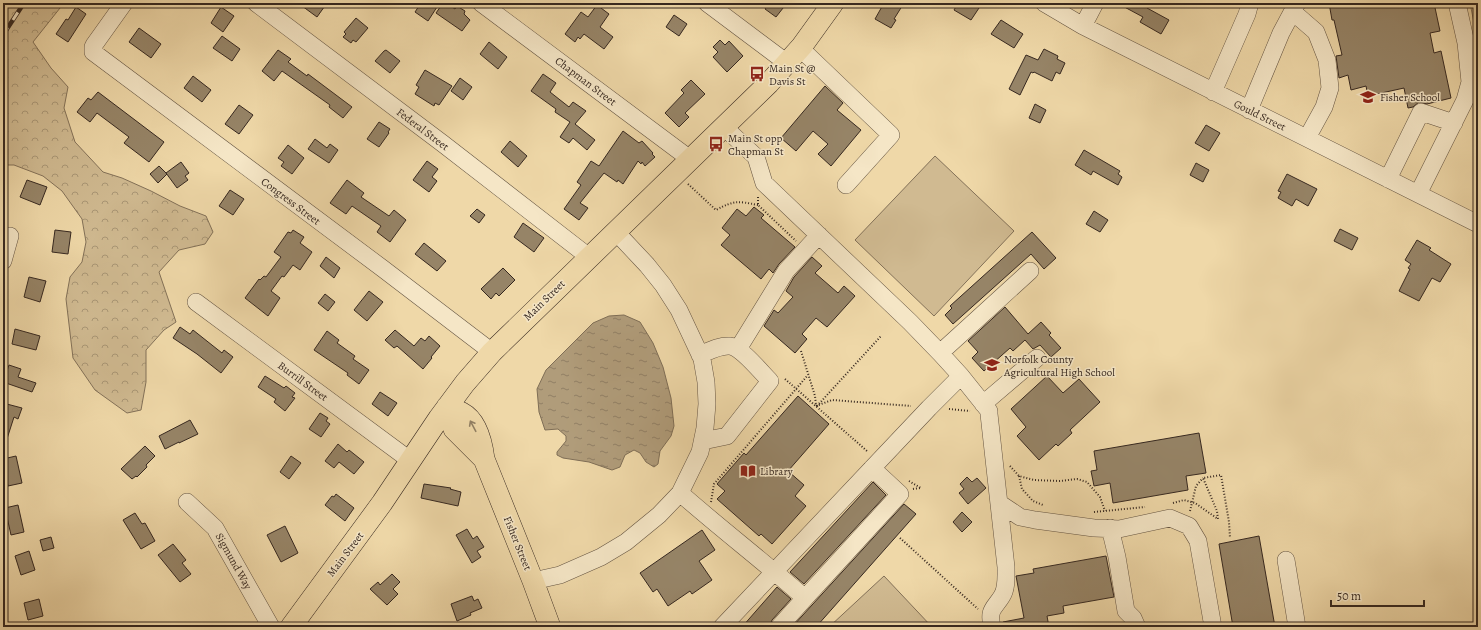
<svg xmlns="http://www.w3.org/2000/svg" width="1481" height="630" font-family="Alegreya,serif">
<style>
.grass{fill:url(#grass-dots);stroke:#837158}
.forest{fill:url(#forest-crowns);stroke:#837158}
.pitch{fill:#d0ba91;stroke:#837158}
.water{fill:url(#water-ripples);stroke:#7f6e56}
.building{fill:#968467;stroke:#362820}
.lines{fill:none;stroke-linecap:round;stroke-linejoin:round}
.minor-casing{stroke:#645442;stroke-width:18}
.major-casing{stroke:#362820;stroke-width:22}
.path{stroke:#362820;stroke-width:2;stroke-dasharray:1 2;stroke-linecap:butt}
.minor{stroke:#f5e6c6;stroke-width:17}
.major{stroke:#efd8a8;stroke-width:21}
.rail-casing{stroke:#362820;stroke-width:4.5}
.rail{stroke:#f5e6c6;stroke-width:3;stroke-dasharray:9;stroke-linecap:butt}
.oneway{stroke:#928064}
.labels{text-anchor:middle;stroke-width:3;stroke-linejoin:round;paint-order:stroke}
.poi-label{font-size:11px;fill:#362820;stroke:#f5e6c6;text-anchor:start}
.street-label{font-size:11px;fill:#362820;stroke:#f5e6c6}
</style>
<defs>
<pattern id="grass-dots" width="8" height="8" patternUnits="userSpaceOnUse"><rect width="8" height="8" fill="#d0ba91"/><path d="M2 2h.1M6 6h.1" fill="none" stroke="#aa9776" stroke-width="1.8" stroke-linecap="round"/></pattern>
<pattern id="forest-crowns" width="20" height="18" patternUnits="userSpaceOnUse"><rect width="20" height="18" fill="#d0ba91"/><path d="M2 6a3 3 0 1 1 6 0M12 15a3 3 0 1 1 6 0" fill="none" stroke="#aa9776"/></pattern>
<pattern id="water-ripples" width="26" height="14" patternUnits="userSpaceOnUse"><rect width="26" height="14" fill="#b09c7a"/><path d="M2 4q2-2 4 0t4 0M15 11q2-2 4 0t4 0" fill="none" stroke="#907f64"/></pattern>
</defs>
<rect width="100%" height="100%" fill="#efd8a8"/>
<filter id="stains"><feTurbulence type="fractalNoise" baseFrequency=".005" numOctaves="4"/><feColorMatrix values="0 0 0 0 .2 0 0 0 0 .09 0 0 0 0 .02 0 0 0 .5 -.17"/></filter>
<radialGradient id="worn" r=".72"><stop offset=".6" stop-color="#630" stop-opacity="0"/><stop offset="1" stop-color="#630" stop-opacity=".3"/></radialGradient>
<!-- grass -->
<path class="grass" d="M1470 3H1478V43Z"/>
<!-- forest -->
<path class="forest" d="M3 3H64L33 42 51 68 68 87 64 108 75 142 103 172 122 178 151 191 180 206 206 216 213 232 205 244 179 250 159 272 176 322 164 330 146 350V382L141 410 127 413 95 390 73 358 66 299 70 277 82 262 86 242 82 219 62 191 43 176 14 165H3Z"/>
<!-- pitch -->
<path class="pitch" d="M935 156 1014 231 934 316 855 240Z
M884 576 932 627H829Z"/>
<!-- water -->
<path class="water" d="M624 315 640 322 653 343 663 367 671 398 674 426 671 436 660 451 658 464 654 467 646 462 640 453 634 450 625 455 620 467 612 470 589 462 563 458 557 455V452L566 441V436L558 429 545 430 539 412 537 389 546 370 593 323 609 316Z"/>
<!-- building -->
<path class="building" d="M298 3H327L317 17Z
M421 3H431L437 7 428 21 415 12Z
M443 3H446L455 9 457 6 465 11 464 14 470 20 462 31 436 13Z
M769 3H787L776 17 765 9Z
M884 3H904L894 19 896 20 891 28 875 19Z
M958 3H971L979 8 971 20 954 10Z
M1117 3H1150L1147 8 1169 20 1161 34 1140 22 1143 17Z
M1329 3H1434L1440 31 1430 33 1434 53 1441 51 1451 98 1427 104 1419 102 1413 107 1408 108 1404 88 1368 96 1366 86 1351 90 1348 75 1339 78 1336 56 1342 55 1334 20H1332Z
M597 5 609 14 600 27 613 37 604 49 584 34 580 39 578 37 575 42 565 34 581 12 588 17Z
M76 7 86 14 68 42 56 34 66 19 68 20Z
M221 7 234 16 223 32 211 23Z
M674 15 687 24 679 36 666 27Z
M356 18 368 28 356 42 353 40 351 43 343 37 346 34 344 32Z
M1001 20 1023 34 1014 48 991 34Z
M139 28 161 44 151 58 129 42Z
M222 36 240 49 232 61 213 48Z
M720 40 725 45 729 41 743 56 727 72 713 57 718 52 713 47Z
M489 42 507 57 498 69 480 54Z
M1044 49 1058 56 1057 59 1065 63 1060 74 1056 72 1052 81 1034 72 1033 73 1031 72 1020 95 1009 89 1026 55 1038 60Z
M278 50 291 59 288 62 307 76 308 74 352 107 343 118 329 107 330 105 282 71 274 81 262 71Z
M386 50 400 61 390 73 375 61 384 51Z
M425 70 452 86 439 105 435 103 434 106 415 94 419 87 416 85Z
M543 74 556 83 550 92 569 107 573 102 586 111 575 124 595 140 587 150 573 138 569 143 560 137 570 122 555 112 556 109 531 91Z
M193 76 211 90 202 102 184 88Z
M460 78 472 87 463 100 451 91Z
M691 80 705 94 685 113 689 117 679 127 665 113 684 93 681 90Z
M825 86 843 103 837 110 861 130 831 166 818 154 828 144 813 131 796 151 781 138Z
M98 92 164 142 149 162 124 143 129 137 97 113 90 122 77 112 88 98 91 100Z
M1035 104 1046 110 1040 123 1029 118Z
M239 105 253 115 239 134 225 124Z
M379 122 390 129 388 132 389 133 379 147 367 139Z
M1206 125 1220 133 1209 151 1195 143Z
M623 131 639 143 642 141 653 153 652 154 655 157 645 166 642 162 641 164 638 161 623 184 618 180 617 182 604 173 580 203 588 208 579 220 564 209 581 185 577 182 591 161 599 166Z
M315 139 327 148 330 144 338 150 329 163 308 149Z
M510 141 527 156 518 167 501 152Z
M288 145 304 158 292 174 281 166 284 162 278 158Z
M1084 150 1120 171 1118 174 1122 177 1118 185 1093 171 1091 175 1075 165Z
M427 161 438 169 432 177 437 181 429 192 413 180Z
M181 162 189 173 185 176 188 180 177 188 166 173Z
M1196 163 1209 170 1203 182 1190 175Z
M159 166 167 174 158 183 150 174Z
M1287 174 1317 189 1308 206 1296 199 1292 206 1278 198 1281 192 1278 191Z
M27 180 47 187 40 205 20 197Z
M347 180 364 193 361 197 389 216 394 210 406 220 390 242 377 232 381 226 352 206 346 214 330 203Z
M230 190 244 199 233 215 219 206Z
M754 207 764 215 761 218 795 247 779 264 773 273 769 269 761 279 721 245 730 235 722 228 737 209 746 216Z
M477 209 485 215 479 223 470 216Z
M1094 211 1108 220 1100 232 1086 224Z
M523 223 544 238 534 252 514 237Z
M1340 229 1358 238 1352 250 1334 241Z
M55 230 71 232 68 254 52 252Z
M293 230 304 237 300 243 312 252 300 270 293 265 284 277 282 276 271 291 280 298 268 316 245 298 259 279 260 280 264 276 266 277 281 257 274 252 288 232 291 233Z
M1032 232 1056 258 1044 269 1031 254 953 324 945 315 952 308 950 306Z
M1417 240 1431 248 1429 250 1451 264 1440 282 1432 278 1419 301 1399 291 1410 269 1408 268 1411 264 1405 260Z
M424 243 446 261 437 271 415 254Z
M326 257 340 268 334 278 320 266Z
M812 257 822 266 815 273 838 293 844 286 855 296 827 327 816 318 802 334 807 339 795 353 764 326 774 310 778 313 793 297 786 291 794 277Z
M503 268 515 280 499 296 496 293 491 299 481 289Z
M29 277 46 281 40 302 24 297Z
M369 291 383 302 367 321 354 310Z
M325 294 335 302 328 311 318 303Z
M1005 307 1028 334 1041 322 1051 333 1049 335 1061 348 1051 357 1040 345 1033 349 1025 340 1013 351 1010 348 984 371 972 358 978 352 968 341Z
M180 327 190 334 193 330 222 353 224 350 233 357 221 373 197 354 173 338Z
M15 329 40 336 36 350 12 344Z
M395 330 414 346 421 338 425 341 429 336 440 346 431 357 432 358 423 369 397 346 394 348 385 340Z
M327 331 339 340 337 343 355 356 353 359 369 370 359 384 347 375 348 373 314 350Z
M9 365 21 369 18 377 36 383 32 392 3 382Z
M265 376 284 388 286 386 295 393 292 397 295 398 285 411 274 402 276 399 258 387Z
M1047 376 1063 393 1079 379 1100 402 1070 430 1072 433 1058 446 1056 444 1039 460 1017 436 1026 427 1011 409Z
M380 392 397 403 388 416 372 404Z
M798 396 829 424 788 471 804 485 795 496 806 506 772 544 761 534 759 536 717 499 725 491 717 484 744 453 746 455Z
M3 403 22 408 18 419 14 417 5 445 3 444Z
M320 413 328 418 326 421 330 424 321 437 309 429Z
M190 420 198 434 179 443V442L165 449 159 436Z
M1199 433 1206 473 1186 476 1188 490 1113 503 1110 483 1094 486 1091 471 1097 470 1094 451Z
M338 444 347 452 349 450 364 462 354 474 339 462 334 468 325 461Z
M145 446 155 456 146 465 147 467 137 477 136 476 132 479 121 469Z
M16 456 22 483 8 486 3 459Z
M291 456 301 463 289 479 280 472Z
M967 477 972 482 977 478 986 488 968 504 959 493 964 489 960 484Z
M873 482 886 495 804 584 790 572Z
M424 484 451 488 450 489 461 492 458 506 421 498Z
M336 494 354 508 345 521 325 505 332 496 334 497Z
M904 504 916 514 816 627H792Z
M18 505 24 532 11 535 5 508Z
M962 512 972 522 962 532 953 522Z
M135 513 142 524 145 523 155 541 141 549 123 520Z
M285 526 298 553 281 562 267 535Z
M467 529 473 539 477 536 484 547 477 551 481 557 472 563 456 535Z
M702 530 715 550 699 561 712 580 692 594 690 591 668 606 657 589 653 592 640 573Z
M1259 536 1275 627H1233L1219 544Z
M51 537 54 548 43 551 40 540Z
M173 544 186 560 182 563 191 574 180 582 158 555Z
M29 551 35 570 21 575 15 556Z
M1106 556 1114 597 1063 606 1064 613 1047 616 1049 627H1004L1003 622 1024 618 1016 576 1034 573 1033 569Z
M392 574 400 582 393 589 398 594 387 605 370 589 378 582 380 585Z
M777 587 791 599 772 620 769 627H742Z
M472 596 474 601 478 599 482 608 470 613 471 615 457 621 451 604Z
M39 599 43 616 28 620 24 603Z"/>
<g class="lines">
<!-- minor casing -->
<g class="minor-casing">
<path id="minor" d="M124 3 94 45 93 47V52L382 268 492 352
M256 3 442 143 589 257
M481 3 690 159
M707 3 787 63
M1044 3 1083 26 1478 224
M1293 12 1316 32 1327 60 1330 88 1324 107 1307 138
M1083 26 1095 3
M800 48 891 135 846 185
M1213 92 1247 14 1250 3
M1249 110 1281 33 1297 3
M1388 179 1421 112 1454 123
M1418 194 1465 100 1470 82 1466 43 1457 3
M3 261 10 236
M196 302 411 461
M738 349 786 271 819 235
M940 353 1030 271
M700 355C709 351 720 345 730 346 741 347 761 372 770 381L727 436 703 441
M961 376 989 411V414L1006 567C1006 576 1007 588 1002 596 994 609 988 609 992 627
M983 404 1037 358
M680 493C721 529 764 562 805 598L900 494 872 468
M187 502 215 528 271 627
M999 503 1020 517 1035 520 1094 528 1119 529 1170 518 1189 526 1198 541 1213 627
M1110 528 1117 557 1126 611 1133 618 1137 627
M1286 560 1297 627
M533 581 560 575 601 557 626 542 659 515 680 493 700 452 705 428 707 404 706 382 702 359 679 310 663 285 647 265 616 232
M722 627 929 408 961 376 940 353 910 322 764 183 756 157 724 127
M779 627 805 598"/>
</g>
<!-- major casing -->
<g class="major-casing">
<path id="major" d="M447 407C452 409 457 410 462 413 477 421 482 443 484 459L533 581 550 627
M447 407 454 429 483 458
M291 627 382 503 439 418 465 383 492 352 769 83 802 46 833 3"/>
</g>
<!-- path -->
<path class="path" d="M688 184 716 210C735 200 737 201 758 205
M758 197V205L796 241
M801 351 815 396 816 405
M785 379 867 451
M816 406 832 400 911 406
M817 406 881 336
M949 409 970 411
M1010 466 1019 476 1034 480 1060 481 1077 479 1087 482 1100 497 1105 511
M1019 476 1022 489 1033 501 1043 505
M909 481 921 488 912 489
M711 502 714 484 808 375
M1173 503 1184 500 1195 503 1218 519 1217 511 1203 478 1221 475 1229 522 1230 538
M1190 511 1196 486 1203 478
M1094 512 1145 507
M900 538 978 609"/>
<!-- minor -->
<use href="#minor" class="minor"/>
<!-- major -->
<use href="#major" class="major"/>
<!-- rail casing -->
<g class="rail-casing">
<path id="rail" d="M3 35 24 3"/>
</g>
<!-- rail -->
<use href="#rail" class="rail"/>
</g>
<!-- one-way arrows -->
<defs><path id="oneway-shaft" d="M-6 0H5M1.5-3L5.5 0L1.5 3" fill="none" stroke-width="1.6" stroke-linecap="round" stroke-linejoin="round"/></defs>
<use class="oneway" href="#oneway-shaft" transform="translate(473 426) rotate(-118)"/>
<!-- icons -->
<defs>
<g id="bus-bare" transform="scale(1.2)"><path d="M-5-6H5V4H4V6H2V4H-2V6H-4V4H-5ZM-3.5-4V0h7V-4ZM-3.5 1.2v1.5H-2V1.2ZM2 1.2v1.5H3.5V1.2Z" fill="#8f2418" stroke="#f5e6c6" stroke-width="2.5" paint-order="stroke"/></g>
<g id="school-bare" transform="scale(1.2)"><path d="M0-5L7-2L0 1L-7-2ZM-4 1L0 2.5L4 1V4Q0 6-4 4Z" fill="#8f2418" stroke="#f5e6c6" stroke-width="2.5" paint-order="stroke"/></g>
<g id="library-bare" transform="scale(1.2)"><path d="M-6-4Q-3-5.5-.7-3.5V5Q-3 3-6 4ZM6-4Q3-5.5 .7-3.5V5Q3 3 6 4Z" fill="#8f2418" stroke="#f5e6c6" stroke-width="2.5" paint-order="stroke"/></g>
</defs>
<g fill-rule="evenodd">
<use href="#bus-bare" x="757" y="74"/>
<use href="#school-bare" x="1368" y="97"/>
<use href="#bus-bare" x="716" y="144"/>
<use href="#school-bare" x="992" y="365"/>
<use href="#library-bare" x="748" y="471"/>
</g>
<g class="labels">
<!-- poi labels -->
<g class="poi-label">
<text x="769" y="72">Main St @<tspan x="769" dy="13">Davis St</tspan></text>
<text x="1380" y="101">Fisher School</text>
<text x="728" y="142">Main St opp<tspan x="728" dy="13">Chapman St</tspan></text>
<text x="1004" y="363">Norfolk County<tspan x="1004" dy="13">Agricultural High School</tspan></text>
<text x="760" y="475">Library</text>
</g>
<!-- street labels -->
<g class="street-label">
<text transform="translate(586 81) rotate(37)" y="4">Chapman Street</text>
<text transform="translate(1260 115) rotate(26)" y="4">Gould Street</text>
<text transform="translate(423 129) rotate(37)" y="4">Federal Street</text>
<text transform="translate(291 201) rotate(37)" y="4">Congress Street</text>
<text transform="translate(544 300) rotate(-44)" y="4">Main Street</text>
<text transform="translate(303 381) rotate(36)" y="4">Burrill Street</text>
<text transform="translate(518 543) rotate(68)" y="4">Fisher Street</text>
<text transform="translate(345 554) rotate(-53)" y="4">Main Street</text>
<text transform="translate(234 561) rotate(61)" y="4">Sigmund Way</text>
</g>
</g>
<!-- margin -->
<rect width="1481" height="630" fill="none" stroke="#efd8a8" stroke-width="16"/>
<rect x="4" y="4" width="1473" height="622" fill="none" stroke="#362820" stroke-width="2"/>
<rect x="8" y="8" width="1465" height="614" fill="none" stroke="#362820"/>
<!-- scale -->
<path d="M1331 600v6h93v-6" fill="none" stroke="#362820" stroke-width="2"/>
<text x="1337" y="600" font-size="12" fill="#362820" stroke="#f5e6c6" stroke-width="3" paint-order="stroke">50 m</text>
<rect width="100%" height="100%" filter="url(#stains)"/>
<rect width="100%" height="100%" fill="url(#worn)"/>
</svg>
